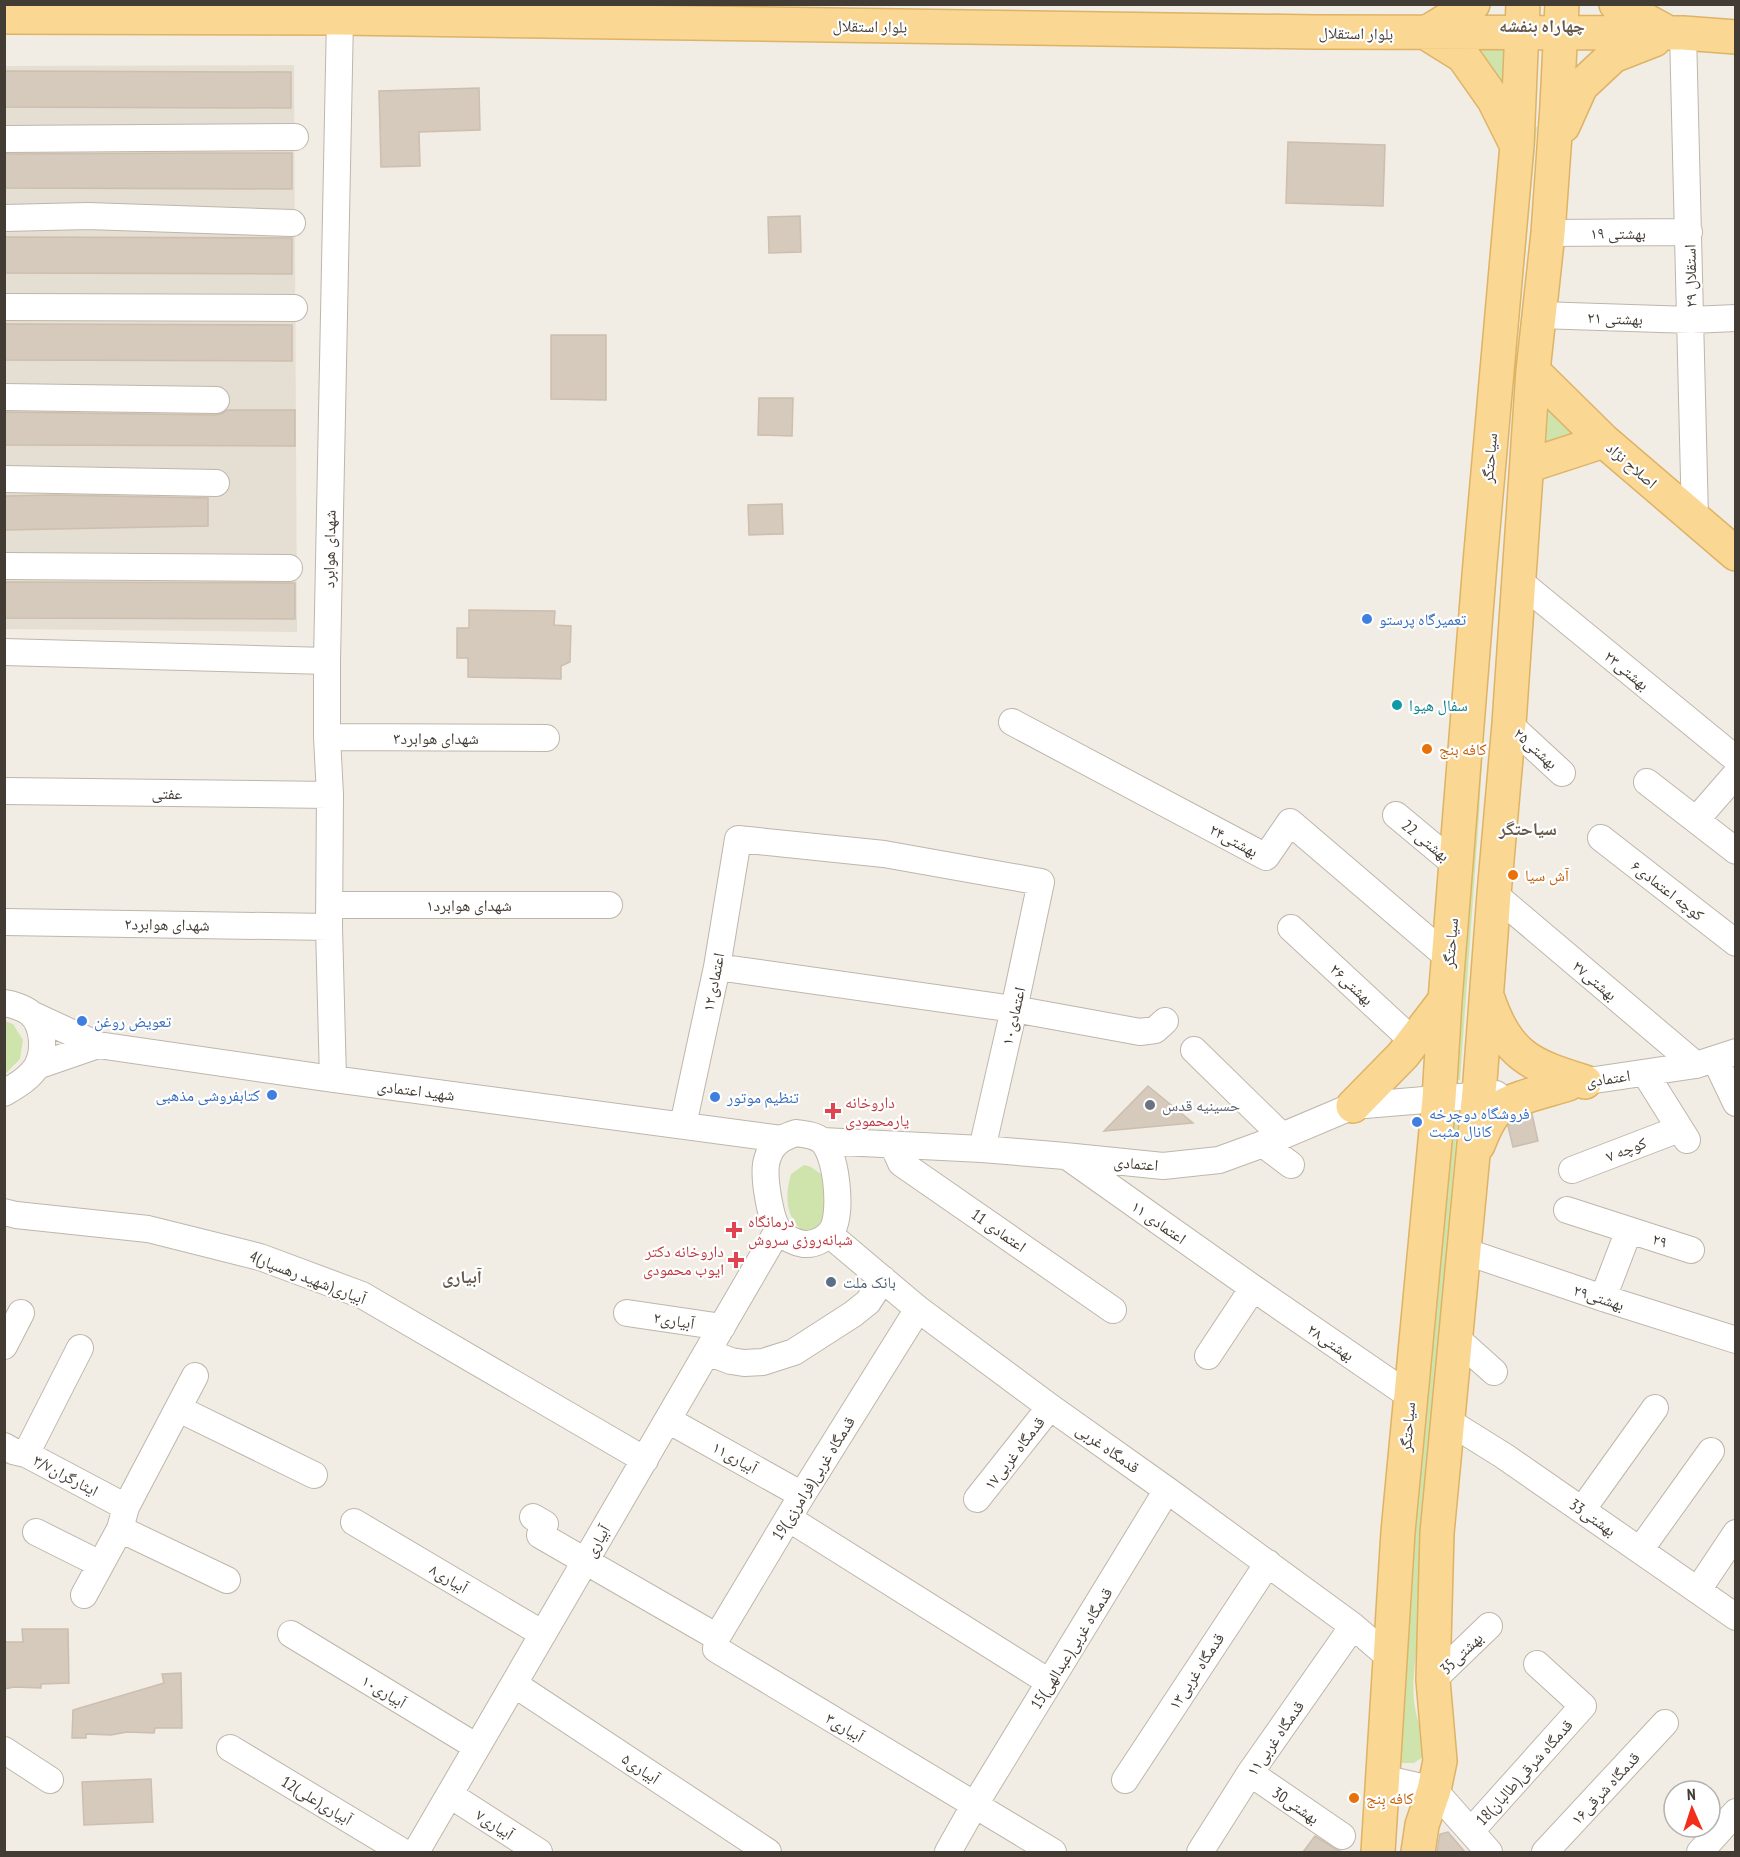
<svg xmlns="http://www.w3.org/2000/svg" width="1740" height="1857" font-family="'PT Sans Narrow','Noto Naskh Arabic',sans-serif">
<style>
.residential{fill:#e5ded2}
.green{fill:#cfe4ad}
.building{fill:#d5cabc;stroke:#cdbead;stroke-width:1.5}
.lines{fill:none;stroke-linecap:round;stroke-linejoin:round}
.minor-casing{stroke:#bfb6aa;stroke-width:28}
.major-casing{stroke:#deb364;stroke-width:36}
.minor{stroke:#fff;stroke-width:26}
.major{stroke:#fad793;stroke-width:33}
.shop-dot{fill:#3f7fe0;stroke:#fff;stroke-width:2}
.culture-dot{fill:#0f9aa8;stroke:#fff;stroke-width:2}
.food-dot{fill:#e8710a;stroke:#fff;stroke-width:2}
.worship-dot{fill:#6b7280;stroke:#fff;stroke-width:2}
.health-dot{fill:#e0444e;stroke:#fff;stroke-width:2}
.service-dot{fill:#5c6f8a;stroke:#fff;stroke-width:2}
.labels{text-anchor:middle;stroke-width:4.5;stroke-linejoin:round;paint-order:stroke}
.street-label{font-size:16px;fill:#433c34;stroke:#fff}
.shop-label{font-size:16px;fill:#366cbe;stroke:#fff;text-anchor:start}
.culture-label{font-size:16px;fill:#0d838f;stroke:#fff;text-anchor:start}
.food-label{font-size:16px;fill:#c56008;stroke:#fff;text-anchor:start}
.health-label{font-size:16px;fill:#be3a42;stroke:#fff;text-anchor:start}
.worship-label{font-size:16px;fill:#5b616d;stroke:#fff;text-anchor:start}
.service-label{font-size:16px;fill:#4e5e75;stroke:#fff;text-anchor:start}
.neighbourhood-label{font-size:18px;font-weight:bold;fill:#65594c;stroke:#fff}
</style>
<rect width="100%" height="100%" fill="#f1ece4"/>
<!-- residential -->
<path class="residential" d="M294 65 297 632 5 629V66Z"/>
<!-- green -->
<path class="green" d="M1462 44 1507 46 1505 104Z
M1537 127 1487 667 1479 815 1460 1080 1451 1078 1530 129Z
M1549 404 1588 440 1546 444Z
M5 1021 13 1024 23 1040 20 1059 5 1074Z
M1449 1117H1458L1447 1246 1419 1633C1416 1655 1412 1678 1414 1701 1416 1722 1426 1735 1423 1757L1414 1763H1402L1394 1753Z
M804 1165 811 1167 821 1174 827 1196 824 1220 813 1230H801C785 1214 785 1195 791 1174Z"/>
<!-- building -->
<path class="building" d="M4 71 291 72V108L4 107Z
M479 88 480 130 419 132 420 166 381 167 379 91Z
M1288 142 1385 145 1383 206 1286 203Z
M204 153H292V189L4 188V154Z
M800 216 801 252 769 253 768 217Z
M4 237 292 238V274L4 273Z
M4 324 292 325V361L4 360Z
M551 335H606V400L551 399Z
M759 398H793L792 436 758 435Z
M227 410H295V446L4 445V412L216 415 223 413Z
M54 495 208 498V526L4 530V496Z
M782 504 783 534 749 535 748 505Z
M4 582 295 583V619L4 618Z
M469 610 555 611 554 625 571 626 570 662 561 666V679L468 677V658H457V628H469Z
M1148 1086 1193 1123 1104 1131Z
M1532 1114 1538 1141 1513 1147 1508 1126 1515 1121Z
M22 1629H68L69 1683 41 1684V1688L14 1687 4 1689V1642H23Z
M181 1673 182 1728H155L154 1733 127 1732 111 1735 86 1734V1738H72L73 1710 164 1683 162 1674Z
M151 1779 153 1822 84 1825 82 1782Z
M1448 1832 1465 1852H1437L1440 1834Z
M1315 1836 1334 1848 1342 1852H1303Z"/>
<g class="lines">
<!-- minor casing -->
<g class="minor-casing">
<path id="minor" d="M1683 33 1695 519
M4 139 295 137
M4 218 88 216 292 223
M1548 233 1689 232
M4 307 294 308
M1539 315 1691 320 1736 318
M4 397 216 400
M4 479 216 483
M4 566 289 568
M1519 581 1736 759
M4 652 327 661
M1012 722 1266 857 1290 822 1449 958
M1509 724 1562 773
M327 737 546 738
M1647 782 1736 851
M4 791 330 795
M1396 815 1456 865
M1696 820 1736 774
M1601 838 1736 943
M1494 894 1696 1065
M329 905H609
M4 922 329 927
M1291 928 1413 1041
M717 967 1014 1009 1140 1032 1155 1030 1165 1021
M4 1003C12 1004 24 1008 30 1013 44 1025 45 1051 37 1066 30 1078 16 1086 4 1093
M31 1014 98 1045 333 1079 781 1139
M1194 1050 1282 1136
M1715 1059 1736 1103
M37 1066 98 1045
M1645 1073 1687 1140
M333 1079 329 927 330 795 327 737V661L340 18
M1568 1084 1696 1065 1736 1052
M683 1125 717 967 738 839 884 854 1041 882 1014 1009 982 1149
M796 1133C805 1134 815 1135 822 1141 837 1155 841 1208 834 1226 830 1237 816 1245 804 1244 796 1243 785 1238 780 1232 770 1221 764 1179 766 1164 767 1159 770 1151 773 1147 779 1139 787 1136 796 1133Z
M822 1141 982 1149 1065 1156 1163 1166 1219 1160 1263 1144 1353 1106 1496 1094
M1263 1144 1291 1165
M893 1145 901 1163 1113 1310
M1068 1157 1253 1288 1410 1396
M1572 1170 1679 1129
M1567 1210 1629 1230 1603 1298
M4 1212 16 1215 148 1229 260 1257 362 1295 645 1460
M1629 1230 1691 1250
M829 1234 918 1309 1050 1407 1167 1490 1353 1626 1389 1657
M1464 1251 1603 1298 1736 1340
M918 1309 802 1495 717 1637 716 1649 1053 1852
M627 1313 722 1327
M1455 1337 1494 1372
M4 1346 21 1313
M707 1352 731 1361 744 1363 763 1362 794 1352 853 1314 868 1302 883 1279
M1208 1356 1253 1288
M179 1409 314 1475
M668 1420 802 1495
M1448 1421 1504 1456 1736 1617
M4 1446 13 1451 26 1454 126 1507
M26 1454 80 1348
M977 1499 1050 1407
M1582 1510 1655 1408
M533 1517 545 1524 540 1535 717 1637
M788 1518 1049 1682
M354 1522 543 1634
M120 1529 227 1580
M36 1532 100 1564
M1640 1550 1711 1451
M1698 1590 1736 1533
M84 1595 120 1529 126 1507 195 1376
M291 1634 477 1747
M1433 1680 1489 1626
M514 1684 768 1852
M230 1748 403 1852
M4 1750 50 1780
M1250 1773 1342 1836
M1382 1778 1434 1790 1489 1852
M1125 1780 1268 1563
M450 1795 539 1852
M1471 1831 1583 1706 1537 1664
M416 1852 778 1230
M948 1852 974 1806 1167 1490
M1200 1852 1250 1773 1353 1626
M1545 1852 1665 1723
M1700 1852 1736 1812"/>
</g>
<!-- major casing -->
<g class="major-casing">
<path id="major" d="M1473 4 1426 33 1463 56 1494 100 1516 144
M1616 4 1665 31
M4 17 340 18 1314 32 1683 33 1736 37
M1563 126 1581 86 1613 56 1654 40
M1533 371 1604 441 1736 554
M1527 466 1604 441
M1488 999C1508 1056 1530 1065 1585 1082
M1353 1106 1403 1055 1445 1000
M1478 1145C1483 1133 1489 1116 1500 1108 1515 1097 1550 1090 1568 1084
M1378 1852 1398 1532 1439 1099 1445 1000 1480 563 1517 145 1523 4
M1418 1852 1422 1825 1434 1790 1440 1761 1433 1680 1437 1533 1480 1081 1494 894 1509 724 1533 371 1548 233 1557 106 1562 4"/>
</g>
<!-- minor -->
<use href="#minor" class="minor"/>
<!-- major -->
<use href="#major" class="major"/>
</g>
<!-- markers -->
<g class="shop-dot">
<circle cx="1367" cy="619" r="6"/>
<circle cx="82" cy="1021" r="6"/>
<circle cx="272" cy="1095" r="6"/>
<circle cx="715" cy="1097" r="6"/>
<circle cx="1417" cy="1122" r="6"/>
</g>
<circle class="culture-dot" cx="1397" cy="705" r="6"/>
<g class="food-dot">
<circle cx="1427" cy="749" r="6"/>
<circle cx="1513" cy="875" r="6"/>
<circle cx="1354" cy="1798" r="6"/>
</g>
<circle class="worship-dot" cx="1150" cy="1105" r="6"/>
<g class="health-dot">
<path d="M830 1102h6v6h6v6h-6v6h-6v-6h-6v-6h6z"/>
<path d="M731 1221h6v6h6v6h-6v6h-6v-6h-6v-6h6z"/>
<path d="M733 1251h6v6h6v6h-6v6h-6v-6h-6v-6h6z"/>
</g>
<circle class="service-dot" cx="831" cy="1282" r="6"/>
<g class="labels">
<!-- street labels -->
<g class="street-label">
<text transform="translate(870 26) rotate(1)" y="6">بلوار استقلال</text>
<text transform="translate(1356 33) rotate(1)" y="6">بلوار استقلال</text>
<text x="1618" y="239">۱۹ بهشتی</text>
<text transform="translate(1690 276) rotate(-91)" y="6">۲۹ استقلال</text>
<text transform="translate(1615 318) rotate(2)" y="6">۲۱ بهشتی</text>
<text transform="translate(1489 458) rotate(-85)" y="6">سیاحتگر</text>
<text transform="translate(1632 465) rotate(41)" y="6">اصلاح نژاد</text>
<text transform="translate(329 549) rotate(-89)" y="6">شهدای هوابرد</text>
<text transform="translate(1627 670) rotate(39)" y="6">۲۳بهشتی</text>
<text x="436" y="744">۳شهدای هوابرد</text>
<text transform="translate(1536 748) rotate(42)" y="6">۲۵بهشتی</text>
<text transform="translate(167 793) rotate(1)" y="6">عفتی</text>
<text transform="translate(1234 840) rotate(28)" y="6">۲۴بهشتی</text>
<text transform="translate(1426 840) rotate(39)" y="6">22 بهشتی</text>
<text transform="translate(1668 890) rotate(38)" y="6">کوچه اعتمادی۶</text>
<text x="469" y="911">شهدای هوابرد۱</text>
<text transform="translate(167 924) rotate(1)" y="6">شهدای هوابرد۲</text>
<text transform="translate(1450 943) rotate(-85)" y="6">سیاحتگر</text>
<text transform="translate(1595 980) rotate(40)" y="6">۲۷بهشتی</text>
<text transform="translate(713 982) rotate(-79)" y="6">اعتمادی۱۲</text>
<text transform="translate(1352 984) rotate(43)" y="6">۲۶بهشتی</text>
<text transform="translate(1013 1016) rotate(-77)" y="6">اعتمادی۱۰</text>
<text transform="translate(1608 1078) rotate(-8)" y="6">اعتمادی</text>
<text transform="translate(416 1090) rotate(7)" y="6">شهید اعتمادی</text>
<text transform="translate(1626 1149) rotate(-21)" y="6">کوچه ۷</text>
<text transform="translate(1136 1163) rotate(5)" y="6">اعتمادی</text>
<text transform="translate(1159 1222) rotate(35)" y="6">۱۱ اعتمادی</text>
<text transform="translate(999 1230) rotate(35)" y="6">11 اعتمادی</text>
<text transform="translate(1660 1240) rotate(18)" y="6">۲۹</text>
<text transform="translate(308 1277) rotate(21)" y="6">4آبیاری(شهید رهسپار)</text>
<text transform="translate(1599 1297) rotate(18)" y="6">۲۹بهشتی</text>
<text transform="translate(674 1320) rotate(9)" y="6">آبیاری۲</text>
<text transform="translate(1331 1342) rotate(34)" y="6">۲۸بهشتی</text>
<text transform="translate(1407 1427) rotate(-85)" y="6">سیاحتگر</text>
<text transform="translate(1108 1448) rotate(35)" y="6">قدمگاه غربی</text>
<text transform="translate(1014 1453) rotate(-52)" y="6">قدمگاه غربی۱۷</text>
<text transform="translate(735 1457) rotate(29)" y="6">آبیاری۱۱</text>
<text transform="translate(66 1475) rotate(28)" y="6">ایثارگران۳/۷</text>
<text transform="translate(813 1478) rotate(-58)" y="6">19قدمگاه غربی(فرامرزی)</text>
<text transform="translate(1593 1517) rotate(35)" y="6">33بهشتی</text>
<text transform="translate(597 1541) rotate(-60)" y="6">آبیاری</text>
<text transform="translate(449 1578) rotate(31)" y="6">آبیاری۸</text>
<text transform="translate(1071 1648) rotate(-58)" y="6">15قدمگاه غربی(عبدالهی)</text>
<text transform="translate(1461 1653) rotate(-44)" y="6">بهشتی35</text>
<text transform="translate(1196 1671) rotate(-57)" y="6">قدمگاه غربی۱۳</text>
<text transform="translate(384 1691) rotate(31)" y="6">آبیاری۱۰</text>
<text transform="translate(845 1727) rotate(31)" y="6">آبیاری۳</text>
<text transform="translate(1275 1738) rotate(-55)" y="6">قدمگاه غربی۱۱</text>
<text transform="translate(641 1768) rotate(34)" y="6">آبیاری۵</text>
<text transform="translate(1524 1772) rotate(-48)" y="6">18قدمگاه شرقی(طالبان)</text>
<text transform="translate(1605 1788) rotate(-47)" y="6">قدمگاه شرقی۱۶</text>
<text transform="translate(317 1800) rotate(31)" y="6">12آبیاری(علی)</text>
<text transform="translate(1296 1805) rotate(34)" y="6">30بهشتی</text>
<text transform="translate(495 1824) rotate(33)" y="6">آبیاری۷</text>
</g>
<!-- shop labels -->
<g class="shop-label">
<text x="1379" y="625">تعمیرگاه پرستو</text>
<text x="94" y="1027">تعویض روغن</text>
<text x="260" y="1101" text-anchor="end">کتابفروشی مذهبی</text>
<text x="727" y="1103">تنظیم موتور</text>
<text x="1429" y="1119">فروشگاه دوچرخه<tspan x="1429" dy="18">کانال مثبت</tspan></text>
</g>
<!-- culture labels -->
<g class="culture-label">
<text x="1409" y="711">سفال هیوا</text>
</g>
<!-- food labels -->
<g class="food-label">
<text x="1439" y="755">کافه بنج</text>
<text x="1525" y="881">آش سیا</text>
<text x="1366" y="1804">کافه بِنج</text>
</g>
<!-- health labels -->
<g class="health-label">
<text x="845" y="1108">داروخانه<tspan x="845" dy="18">یارمحمودی</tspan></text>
<text x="748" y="1227">درمانگاه<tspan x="748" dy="18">شبانه‌روزی سروش</tspan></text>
<text x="724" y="1257" text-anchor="end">داروخانه دکتر<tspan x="724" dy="18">ایوب محمودی</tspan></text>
</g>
<!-- worship labels -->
<g class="worship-label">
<text x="1162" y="1111">حسینیه قدس</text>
</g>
<!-- service labels -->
<g class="service-label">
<text x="843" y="1288">بانک ملت</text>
</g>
<!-- neighbourhood labels -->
<g class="neighbourhood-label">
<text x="1542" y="32">چهاراه بنفشه</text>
<text x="1528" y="835">سیاحتگر</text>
<text x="462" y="1283">آبیاری</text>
</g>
</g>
<!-- border -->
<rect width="1740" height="1857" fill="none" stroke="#433c34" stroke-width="12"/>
<!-- north arrow -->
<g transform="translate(1692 1809) rotate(357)"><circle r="28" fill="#ffffff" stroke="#b4b1ae" stroke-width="1.5"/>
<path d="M0-4.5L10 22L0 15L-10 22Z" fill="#f12e1a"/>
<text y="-9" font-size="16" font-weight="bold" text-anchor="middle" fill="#433c34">N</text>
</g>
</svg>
